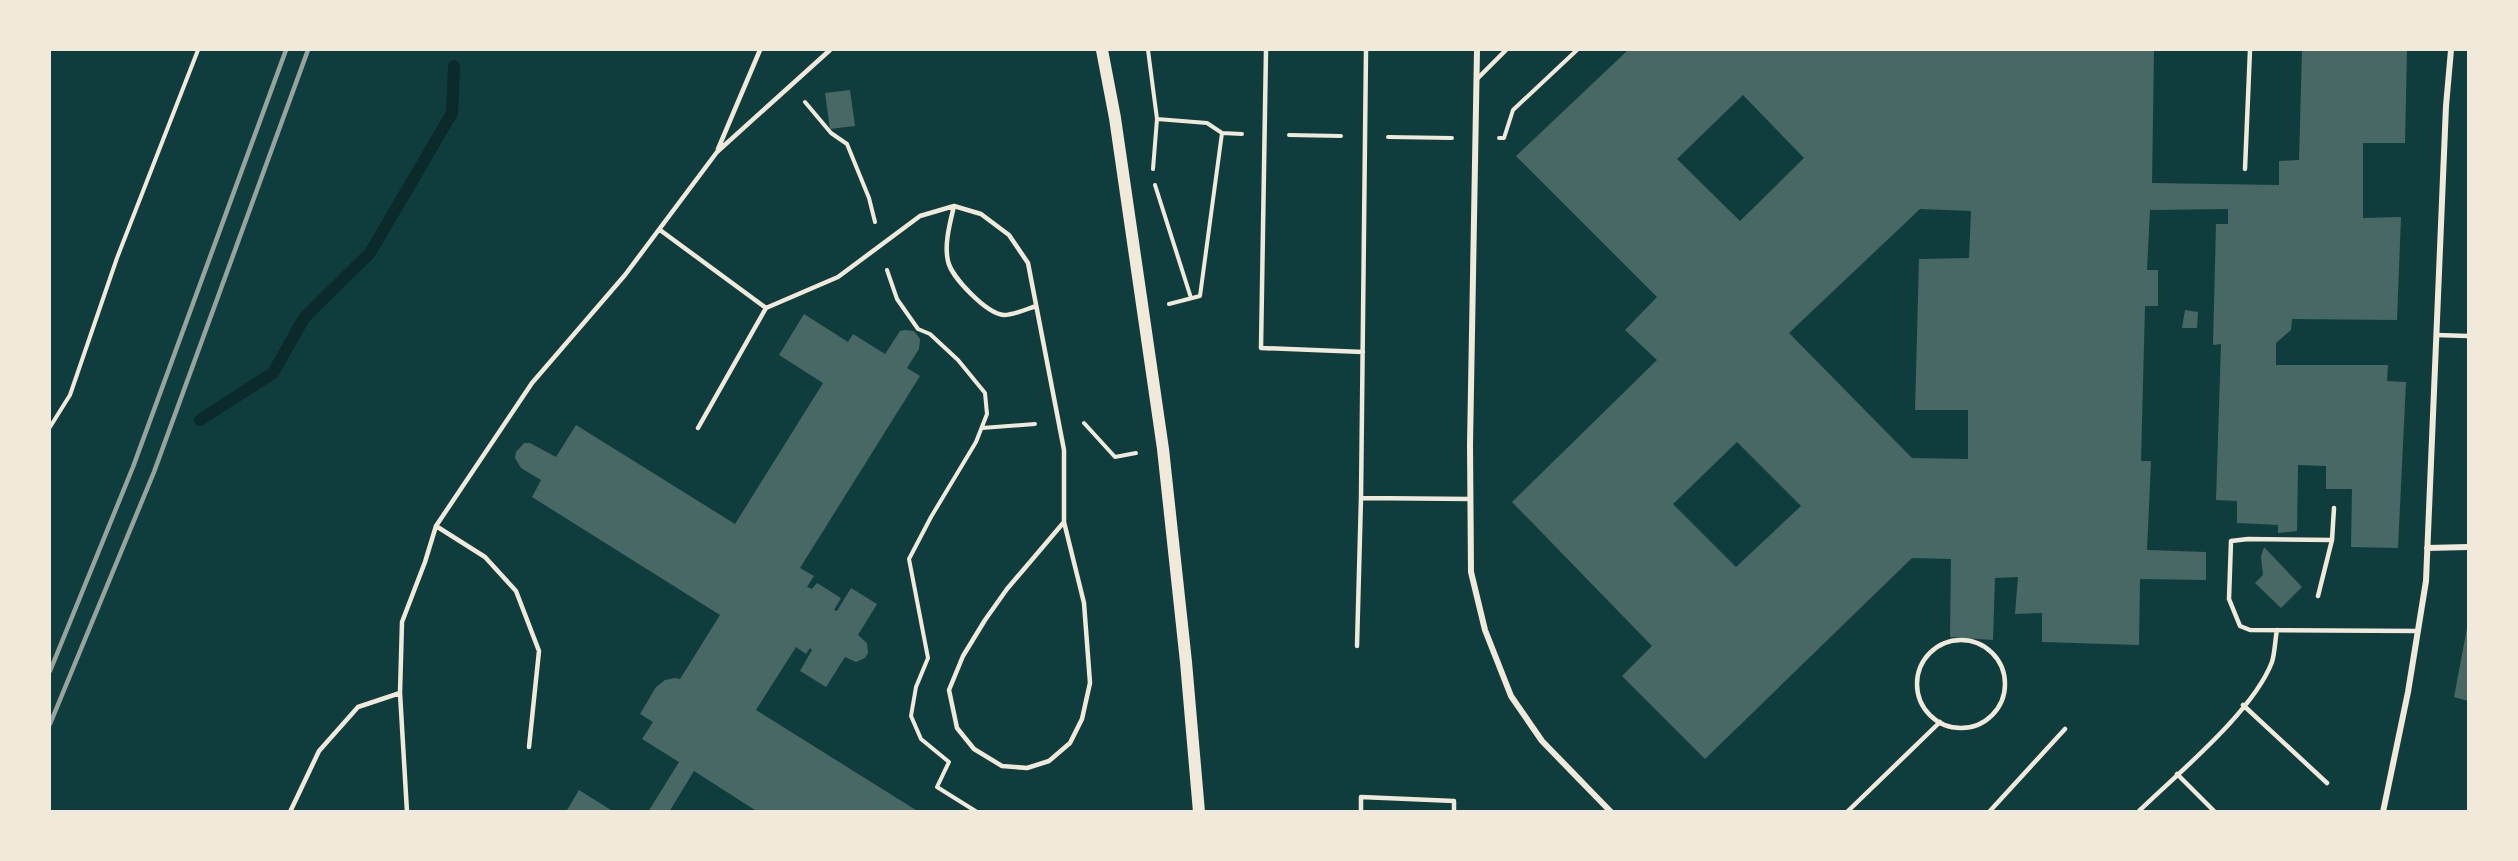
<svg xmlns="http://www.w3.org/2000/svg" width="2518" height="861" font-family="'Fira Sans',sans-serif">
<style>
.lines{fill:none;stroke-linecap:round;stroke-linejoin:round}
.stream{stroke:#0a2a2b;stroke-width:12}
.building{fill:#486865;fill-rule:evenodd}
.path{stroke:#f1e9da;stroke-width:4}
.service{stroke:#f1e9da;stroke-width:4.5}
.minor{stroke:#f1e9da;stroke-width:6}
.secondary{stroke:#f1e9da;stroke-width:12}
.rail{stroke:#97a49c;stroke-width:4.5}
</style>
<rect width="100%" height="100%" fill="#0f3d3e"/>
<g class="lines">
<!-- stream -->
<path class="stream" d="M200 420 273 373 304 318 370 253 452 113 454 66"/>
</g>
<!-- building -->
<path class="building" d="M1628 50H2154L2152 183 2279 185V161L2299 160 2302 50H2407L2405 143H2363V218L2401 217 2397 320 2292 319 2291 330 2276 343V365H2388L2387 381 2406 382 2398 548 2351 547 2352 489H2326V466L2298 465 2297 531 2278 533V525L2237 523V501L2216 500 2221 344 2213 345 2216 224H2228V209L2150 210 2147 270H2158V306H2145L2141 461H2151L2147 550 2206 552V580L2140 579 2139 645 2042 642V613L2015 614 2018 577 1995 578 1993 640 1950 637 1951 559 1912 558 1705 759 1622 676 1652 646 1512 502 1657 360 1625 330 1657 297 1516 156ZM1743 95 1804 158 1740 221 1677 159ZM1920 209 1971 211 1969 258 1919 259 1915 410H1968V459L1912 458 1789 333ZM1737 442 1801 506 1736 567 1673 504Z
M850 90 855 126 830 129 825 93Z
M2185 310 2198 312 2197 328H2182Z
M804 314 848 342 853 334 885 354 900 331 905 330 914 331 920 339 919 349 907 368 920 376 800 568 814 576 807 587 812 589 817 583 841 598 834 610 837 611 851 588 877 604 858 635 867 643 868 653 865 658 856 662 845 657 826 687 800 671 812 650 810 648 806 654 796 647 756 710 919 812H758L694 771 669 812H648L679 762 642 739 653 722 640 714 656 687 665 680 675 678 680 679 720 615 532 497 541 480 521 468 515 458 516 452 524 443H530L556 457 576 425 735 524 823 383 779 355Z
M2264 547 2302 587 2281 608 2255 583 2263 575 2261 557Z
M2467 628H2468V701L2454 697Z
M579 790 614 812H566Z"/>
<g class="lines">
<!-- path -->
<path class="path" d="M1148 50 1157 119 1153 169
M805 102 831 133 847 144 869 198 875 222
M1157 119 1207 123 1222 133
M1289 135 1341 136
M1388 137 1452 138
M1499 138H1504L1513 110 1577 50
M1155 185 1191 298
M887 270 897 299 918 329 930 334 958 360 985 393 987 414 976 442 931 517 909 559 928 658 916 687 911 716 921 739 949 762 937 787 977 812
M1169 304 1200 296 1222 133 1242 134
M1084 423 1115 457 1136 453
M50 427 70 395 117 258 198 50
M982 428 1035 424"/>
<!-- service -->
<path class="service" d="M1266 50 1261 348 1363 352
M1366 50 1361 498 1471 499
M1477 79 1506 50
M718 149 760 50
M2245 169 2250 50
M954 206C950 223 944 244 948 261 951 277 987 314 1004 315 1014 315 1027 309 1036 306
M660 230 766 308 698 428
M766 308 838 277 920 216 954 206 981 214 1009 235 1028 263 1064 450V522L1084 603 1090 683 1082 719 1070 743 1049 761 1027 768 1002 766 974 749 957 728 949 690 963 656 985 620 1007 589 1064 522
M2436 335 2468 336
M2334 508 2332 540 2248 539 2231 541 2229 599 2240 626 2250 630 2418 631
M436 526 485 557 516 591 539 651 529 747
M2318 596 2332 540
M1917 684a44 44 0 1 1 88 0a44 44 0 1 1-88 0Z
M1357 646 1361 498
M2243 705 2327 783
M2177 774 2215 812
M290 812 319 751 358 707 400 693
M407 812 400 693 402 622 425 562 436 526 532 383 625 275 717 152 830 50
M1361 812V797L1454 801V812
M1847 812 1940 722
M1989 812 2065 729
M2138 812C2177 774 2253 712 2272 662 2275 652 2275 640 2277 630"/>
<!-- minor -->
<path class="minor" d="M1477 50 1470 445 1471 572 1485 630 1511 696 1542 741 1611 812
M2427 548 2468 547
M2383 812 2408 692 2426 581 2446 106 2451 50"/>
<!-- secondary -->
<path class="secondary" d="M1102 50 1115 118 1163 449 1186 662 1199 812"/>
<!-- rail -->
<path class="rail" d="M50 671 133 467 286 50
M50 724 154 472 308 50"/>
</g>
<!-- border -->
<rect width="2518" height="861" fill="none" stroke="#f1e9da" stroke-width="102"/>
</svg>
